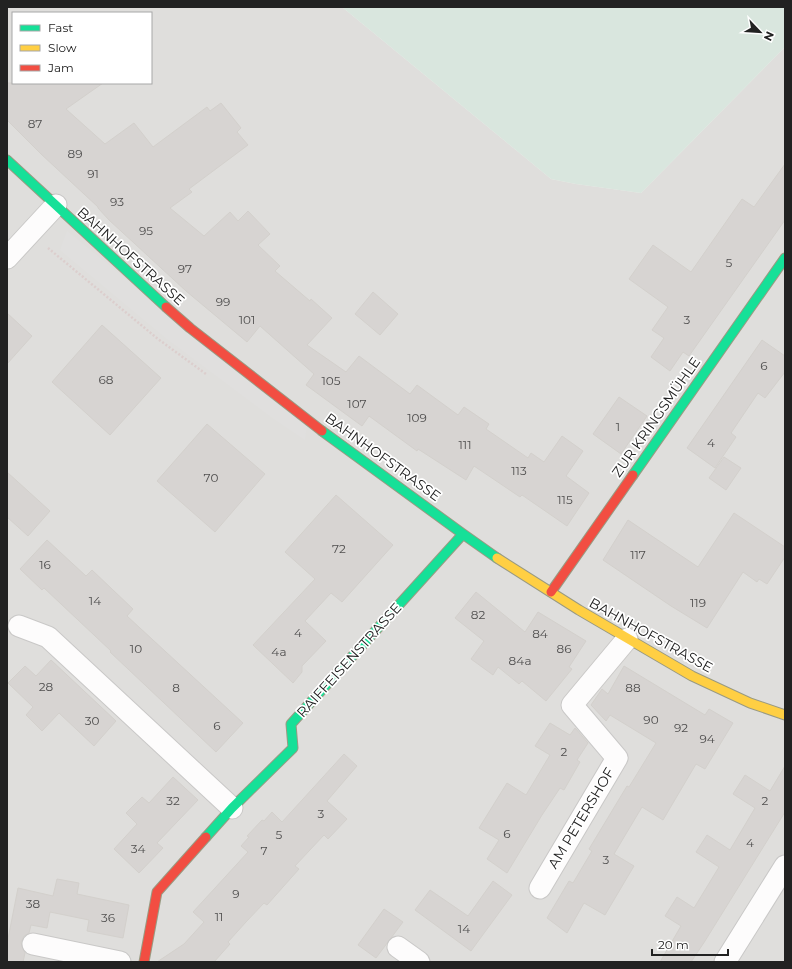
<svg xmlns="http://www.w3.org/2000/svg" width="792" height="969" font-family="Montserrat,sans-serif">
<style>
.residential{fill:#dfdedc;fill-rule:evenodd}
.wetland{fill:#d9e6de}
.parking{fill:#e0dfde}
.building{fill:#d7d4d2;stroke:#d3d0cc}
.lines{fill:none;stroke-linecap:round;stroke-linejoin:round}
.street-casing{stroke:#c9c8c7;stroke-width:23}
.fast-casing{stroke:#999a82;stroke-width:11}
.slow-casing{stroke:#999a82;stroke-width:11}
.jam-casing{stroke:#999a82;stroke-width:11}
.path{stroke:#dccecd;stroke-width:2.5;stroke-dasharray:2 2;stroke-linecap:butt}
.street{stroke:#fdfcfc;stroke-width:21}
.fast{stroke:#16e098;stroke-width:9}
.slow{stroke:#ffcf43;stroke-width:9}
.jam{stroke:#f24e42;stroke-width:9}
.labels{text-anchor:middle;stroke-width:3.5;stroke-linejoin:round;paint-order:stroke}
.number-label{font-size:12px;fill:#4f4e4e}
.street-label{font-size:14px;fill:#222;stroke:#fff}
</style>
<rect width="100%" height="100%" fill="#f0eeeb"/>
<!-- residential -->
<path class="residential" d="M7 7H342L551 179 576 184 641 193 785 47V962H7ZM13 13H151V83H13Z"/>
<!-- wetland -->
<path class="wetland" d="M342 7H785V47L641 193 576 184 551 179Z"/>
<!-- parking -->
<path class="parking" d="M67 231 307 426 305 440 271 417 167 339 60 250Z"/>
<!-- building -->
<path class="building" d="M7 83H103L66 109 105 144 134 123 153 147 207 107 210 111 221 103 241 128 237 132 248 145 189 189 192 192 170 208 204 236 230 212 238 221 248 211 270 234 258 245 280 266 275 271 310 301 311 299 332 318 307 345 346 372 359 356 410 394 417 385 458 415 464 407 489 424 486 429 528 458 531 453 544 462 562 436 583 451 566 476 589 493 567 526 522 495 520 497 474 466 466 480 418 449 417 451 369 416 362 426 306 385 314 374 260 326 247 342 186 291 109 220 98 208V207L41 154 7 120Z
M785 164V220L689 356 683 352 670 371 651 357 664 338 652 330 668 307 629 279 653 245 691 272 742 199 754 207Z
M373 292 398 314 380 335 355 314Z
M7 313 32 336 7 364Z
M102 325 161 378 110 435 52 382Z
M762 340 785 356V372L765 398 758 393 731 433 736 437 715 468 687 448Z
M619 397 647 416 621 454 593 434Z
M207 424 265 474 215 532 157 481Z
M724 457 741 468 726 490 709 478Z
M7 472 50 511 28 536 7 517Z
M336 495 393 545 342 602 331 593 305 621 326 641 302 666V672L293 683 253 645 315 579 285 552Z
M734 513 785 547V557L767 584 759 579 757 582 743 572 707 628 671 606 603 560 628 520 698 567Z
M47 540 86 576 92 570 133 609 127 616 243 723 216 752 110 652 111 651 44 588 42 590 20 569Z
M476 592 525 632 538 612 586 641 569 667 572 669 546 701 522 681 519 684 498 667 493 675 471 659 484 641 455 618Z
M51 660 116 721 94 746 59 713 42 731 26 715 33 707 8 683 25 666 36 676Z
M624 666 705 715 709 709 733 723 705 769 696 764 663 820 642 807 614 854 634 866 605 915 584 903 567 933 547 918 569 881 573 883 592 851 589 849 627 786 629 787 656 743 610 715 606 721 591 705 602 689 608 694Z
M550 723 570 735 575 728 576 729 588 743 577 760 580 762 564 790 560 788 542 815 507 873 487 859 499 840 479 828 507 783 526 795 550 755 535 746Z
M344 754 357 766 327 801 347 819 328 839 324 835 295 866 299 869 267 905 264 903 246 922 228 942 230 944 214 962H157L184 944 204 922 193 912 248 852 241 846 249 837 247 836 262 820 264 821 272 812 282 822Z
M785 766V812L705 941 691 962H660L681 926 665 916 677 897 694 908 719 867 696 852 707 835 730 850 755 808 733 794 745 775 770 791Z
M173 777 198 800 157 843 163 848 139 873 114 849 137 824 126 813 142 797 149 803Z
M57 879 79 883 77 894 129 905 123 938 87 931 89 920 50 912 47 928 31 925 29 933 24 936 21 942 22 947 25 953 23 962H7V944L18 888 53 896Z
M493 881 512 895 471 951 415 910 430 890 468 916Z
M384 909 403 922 376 958 358 945Z"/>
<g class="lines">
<!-- street casing -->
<g class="street-casing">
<path id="street" d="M7 258 56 205
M19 626 48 637 232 808
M540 888 617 758 572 705 627 639
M33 944 120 962
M398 947 419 962
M725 962 785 866"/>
</g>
<!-- fast casing -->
<g class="fast-casing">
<path id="fast" d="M7 160 166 307
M322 431 463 534 497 558
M633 475 785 258
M206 837 232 808 293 748 291 724 463 534"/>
</g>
<!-- slow casing -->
<g class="slow-casing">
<path id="slow" d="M497 558 579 610 692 676 750 703 785 715"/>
</g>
<!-- jam casing -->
<g class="jam-casing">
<path id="jam" d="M166 307 190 328 322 431
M551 592 633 475
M144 962 157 892 206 837"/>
</g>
<!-- path -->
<path class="path" d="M48 248 158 339 206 374"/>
<!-- street -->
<use href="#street" class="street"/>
<!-- fast -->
<use href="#fast" class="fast"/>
<!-- slow -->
<use href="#slow" class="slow"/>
<!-- jam -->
<use href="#jam" class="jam"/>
</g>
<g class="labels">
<!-- number labels -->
<g class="number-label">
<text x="35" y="128">87</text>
<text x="75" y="158">89</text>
<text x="93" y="178">91</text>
<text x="117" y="206">93</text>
<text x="146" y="235">95</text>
<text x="729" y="267">5</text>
<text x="185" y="273">97</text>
<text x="223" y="306">99</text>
<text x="247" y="324">101</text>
<text x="687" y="324">3</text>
<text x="764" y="370">6</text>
<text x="106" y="384">68</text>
<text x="331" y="385">105</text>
<text x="357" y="408">107</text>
<text x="417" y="422">109</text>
<text x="618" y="431">1</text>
<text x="711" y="447">4</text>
<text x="465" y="449">111</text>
<text x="519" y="475">113</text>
<text x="211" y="482">70</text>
<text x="565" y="504">115</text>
<text x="339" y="553">72</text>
<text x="638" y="559">117</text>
<text x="45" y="569">16</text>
<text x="95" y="605">14</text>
<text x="698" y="607">119</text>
<text x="478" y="619">82</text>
<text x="298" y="637">4</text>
<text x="540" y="638">84</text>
<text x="136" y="653">10</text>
<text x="564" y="653">86</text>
<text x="279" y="656">4a</text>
<text x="520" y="665">84a</text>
<text x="46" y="691">28</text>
<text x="176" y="692">8</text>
<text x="633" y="692">88</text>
<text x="651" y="724">90</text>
<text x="92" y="725">30</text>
<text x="217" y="730">6</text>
<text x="681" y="732">92</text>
<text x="707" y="743">94</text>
<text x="564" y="756">2</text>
<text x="173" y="805">32</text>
<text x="765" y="805">2</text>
<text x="321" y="818">3</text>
<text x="507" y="838">6</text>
<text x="279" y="839">5</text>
<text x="750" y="847">4</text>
<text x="138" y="853">34</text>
<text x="264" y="855">7</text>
<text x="606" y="864">3</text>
<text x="236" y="898">9</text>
<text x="33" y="908">38</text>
<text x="219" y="921">11</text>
<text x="108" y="922">36</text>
<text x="464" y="933">14</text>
</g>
<!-- street labels -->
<g class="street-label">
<text transform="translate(131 256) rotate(42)" y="5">BAHNHOFSTRASSE</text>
<text transform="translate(656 417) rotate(-55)" y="5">ZUR KRINGSMÜHLE</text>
<text transform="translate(383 457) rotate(36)" y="5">BAHNHOFSTRASSE</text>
<text transform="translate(651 635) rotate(29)" y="5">BAHNHOFSTRASSE</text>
<text transform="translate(349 660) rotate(-48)" y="5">RAIFFEISENSTRASSE</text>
<text transform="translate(581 818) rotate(-59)" y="5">AM PETERSHOF</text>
</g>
</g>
<!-- border -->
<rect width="792" height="969" fill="none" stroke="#222222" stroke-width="16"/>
<!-- legend -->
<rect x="12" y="12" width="140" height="72" fill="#ffffff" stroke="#a7a7a7"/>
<rect x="20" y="25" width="20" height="6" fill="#16e098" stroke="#a7a7a7"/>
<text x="48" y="32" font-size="12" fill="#222222">Fast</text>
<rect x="20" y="45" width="20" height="6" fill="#ffcf43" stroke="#a7a7a7"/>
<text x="48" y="52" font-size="12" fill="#222222">Slow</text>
<rect x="20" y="65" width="20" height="6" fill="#f24e42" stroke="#a7a7a7"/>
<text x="48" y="72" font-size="12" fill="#222222">Jam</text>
<!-- north arrow -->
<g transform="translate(760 32) rotate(115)" stroke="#ffffff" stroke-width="3" paint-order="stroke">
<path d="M0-3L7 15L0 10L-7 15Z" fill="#222222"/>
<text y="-6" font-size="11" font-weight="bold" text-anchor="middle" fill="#222222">N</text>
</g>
<!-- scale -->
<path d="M652 949v6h76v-6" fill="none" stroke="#222222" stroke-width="2"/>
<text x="658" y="949" font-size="12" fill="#222222" stroke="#ffffff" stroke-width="3" paint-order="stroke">20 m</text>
</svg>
